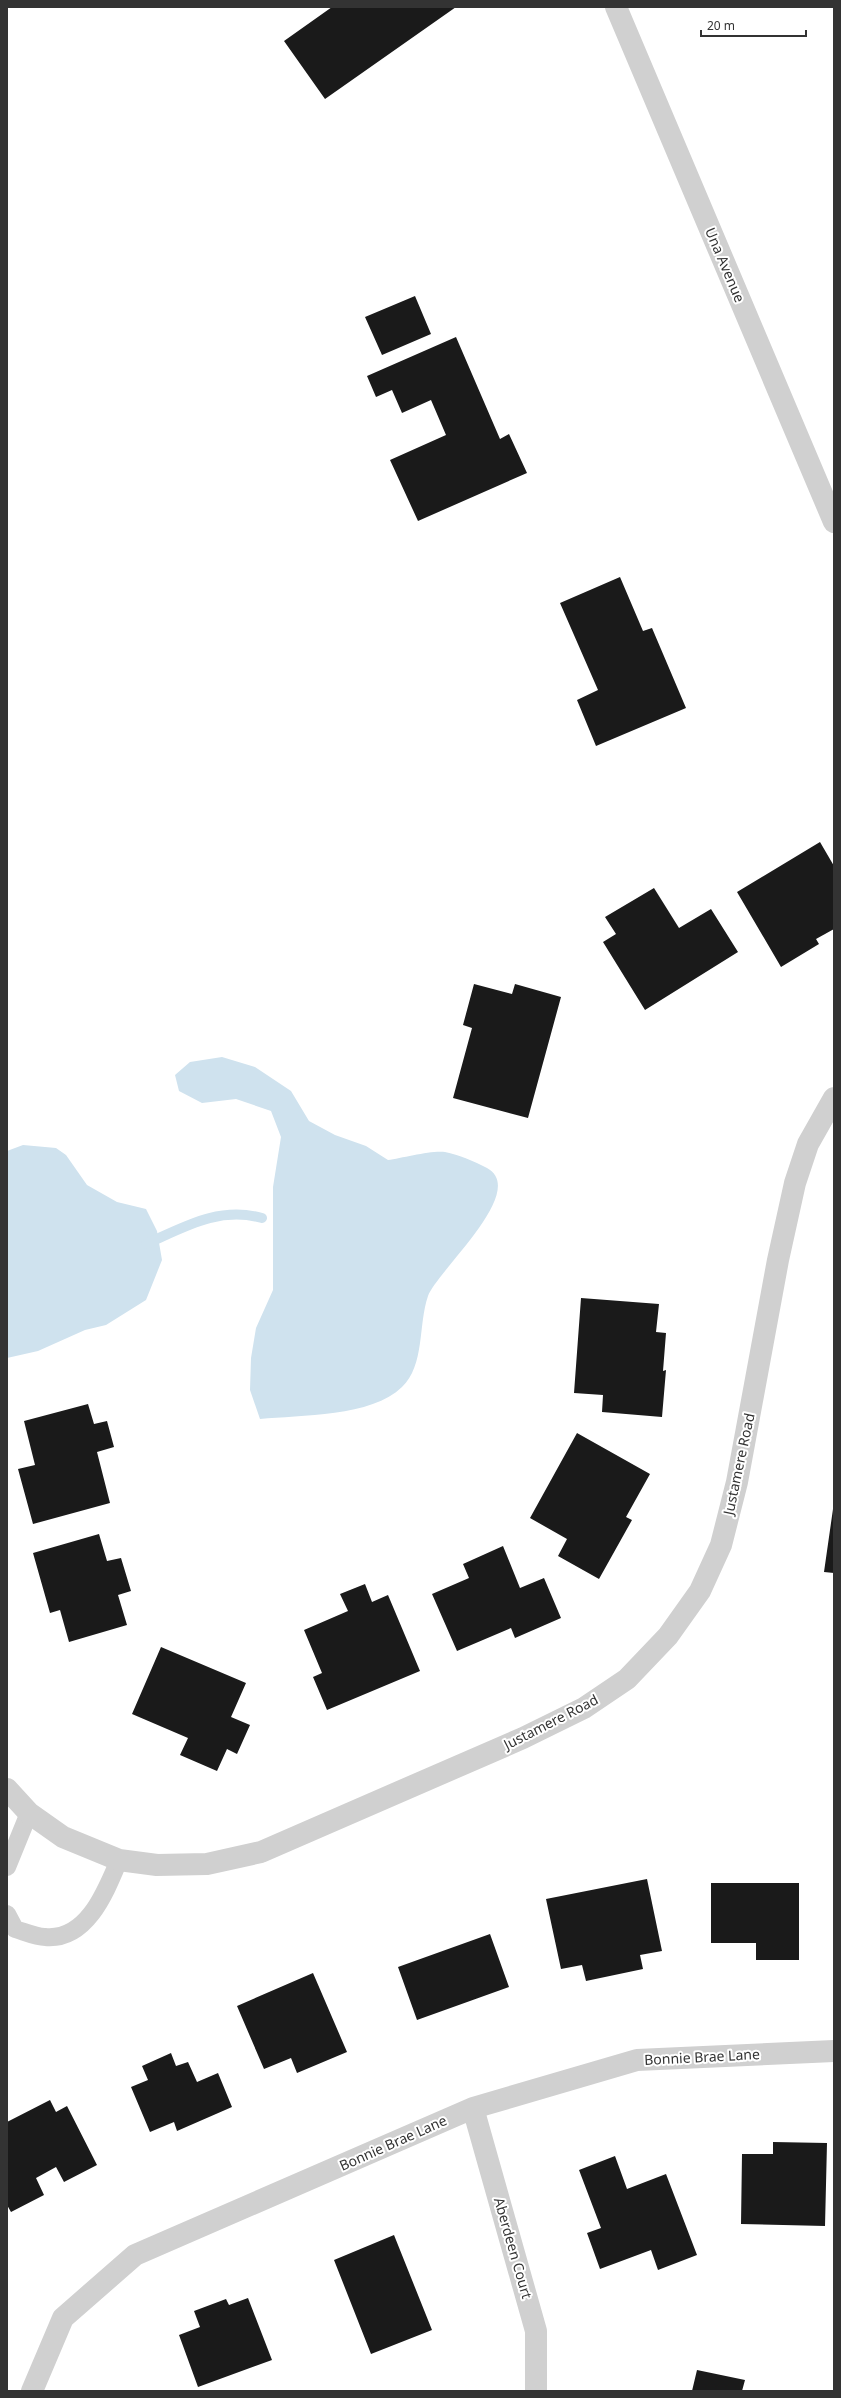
<svg xmlns="http://www.w3.org/2000/svg" width="841" height="2398" font-family="'Noto Sans',sans-serif">
<style>
.water{fill:#cfe2ee}
.lines{fill:none;stroke-linecap:round;stroke-linejoin:round}
.stream{stroke:#cfe2ee;stroke-width:10}
.building{fill:#1a1a1a}
.service{stroke:#d0d0d0;stroke-width:18}
.minor{stroke:#d0d0d0;stroke-width:22}
.labels{text-anchor:middle;stroke-width:4;stroke-linejoin:round;paint-order:stroke}
.street-label{font-size:14px;fill:#333;stroke:#fff}
</style>
<rect width="100%" height="100%" fill="#fff"/>
<!-- water -->
<path class="water" d="M222 1057 255 1067 291 1091 309 1121 335 1135 366 1146 388 1160C402 1158 432 1150 445 1152 459 1155 474 1161 487 1168 529 1191 437 1271 428 1296 418 1325 425 1365 402 1387 372 1417 300 1415 260 1419L250 1390 251 1358 256 1328 273 1290V1187L281 1137 271 1111 236 1099 202 1103 179 1091 175 1075 190 1062Z
M23 1145 56 1148 66 1155 87 1185 117 1202 146 1209 157 1231 162 1260 146 1300 106 1325 85 1330 38 1351 7 1358V1151Z"/>
<g class="lines">
<!-- stream -->
<path class="stream" d="M146 1244C184 1227 219 1206 262 1218"/>
</g>
<!-- building -->
<path class="building" d="M332 7H456L325 99 284 41Z
M415 296 431 334 382 355 365 317Z
M456 337 500 439 509 434 527 473 418 521 390 460 446 435 431 400 402 413 392 390 376 397 367 376Z
M620 577 643 631 652 628 686 708 596 746 577 700 598 690 560 603Z
M820 842 834 866V929L816 939 819 944 781 967 737 892Z
M654 888 679 928 711 909 738 952 645 1010 603 942 616 934 605 917Z
M474 984 512 994 515 984 561 997 528 1118 453 1098 472 1028 463 1025Z
M581 1298 659 1304 656 1332 666 1333 663 1371 666 1370 662 1417 602 1412 603 1395 574 1393Z
M88 1404 94 1424 107 1421 114 1447 97 1452 110 1503 33 1524 18 1469 35 1465 24 1421Z
M577 1433 650 1474 626 1517 632 1520 599 1579 558 1556 567 1539 530 1518Z
M833 1509H834V1573L824 1572Z
M99 1534 107 1561 121 1558 131 1591 118 1595 127 1625 69 1642 60 1610 50 1613 33 1553Z
M503 1546 520 1588 544 1578 561 1618 515 1638 511 1628 457 1651 432 1594 469 1578 463 1564Z
M365 1584 372 1602 388 1595 420 1671 327 1710 313 1677 322 1673 304 1630 348 1611 340 1594Z
M161 1647 246 1683 231 1717 250 1725 237 1754 227 1749 217 1771 180 1755 188 1738 132 1714Z
M647 1879 662 1951 640 1955 643 1969 586 1981 582 1965 561 1969 546 1899Z
M711 1883H799V1960H756V1943H711Z
M490 1934 509 1987 417 2020 398 1967Z
M313 1973 347 2052 297 2073 291 2058 264 2069 237 2006Z
M171 2053 176 2066 188 2062 197 2082 218 2073 232 2107 177 2131 174 2122 150 2132 131 2087 148 2080 142 2066Z
M50 2100 56 2112 67 2106 97 2165 64 2182 56 2167 36 2178 44 2195 11 2212 7 2205V2122Z
M773 2142 827 2143 825 2226 741 2224 742 2154H773Z
M615 2156 627 2189 666 2174 697 2255 658 2270 651 2250 600 2269 587 2233 601 2228 579 2170Z
M394 2235 432 2330 371 2354 334 2260Z
M248 2298 272 2360 198 2387 179 2335 200 2327 194 2311 226 2299 229 2305Z
M697 2370 745 2380 742 2391H692Z"/>
<g class="lines">
<!-- service -->
<path class="service" d="M7 1867 29 1813
M7 1914 15 1929C25 1932 36 1937 45 1937 87 1941 106 1891 119 1860"/>
<!-- minor -->
<path class="minor" d="M616 7 834 522
M7 1789 29 1813 63 1837 119 1860 157 1865 207 1864 261 1852 523 1738 584 1708 627 1679 668 1636 700 1591 721 1545 737 1482 778 1260 795 1183 808 1144 834 1098
M473 2108 536 2331V2391
M32 2391 63 2318 135 2255 473 2108 637 2060 834 2051"/>
</g>
<g class="labels">
<!-- street labels -->
<g class="street-label">
<text transform="translate(725 265) rotate(67)" y="5">Una Avenue</text>
<text transform="translate(739 1464) rotate(-78)" y="5">Justamere Road</text>
<text transform="translate(551 1722) rotate(-27)" y="5">Justamere Road</text>
<text transform="translate(702 2057) rotate(-3)" y="5">Bonnie Brae Lane</text>
<text transform="translate(393 2143) rotate(-24)" y="5">Bonnie Brae Lane</text>
<text transform="translate(513 2248) rotate(74)" y="5">Aberdeen Court</text>
</g>
</g>
<!-- border -->
<rect width="841" height="2398" fill="none" stroke="#333333" stroke-width="16"/>
<!-- scale -->
<path d="M701 30v6h105v-6" fill="none" stroke="#333333" stroke-width="2"/>
<text x="707" y="30" font-size="12" fill="#333333" stroke="#ffffff" stroke-width="3" paint-order="stroke">20 m</text>
</svg>
